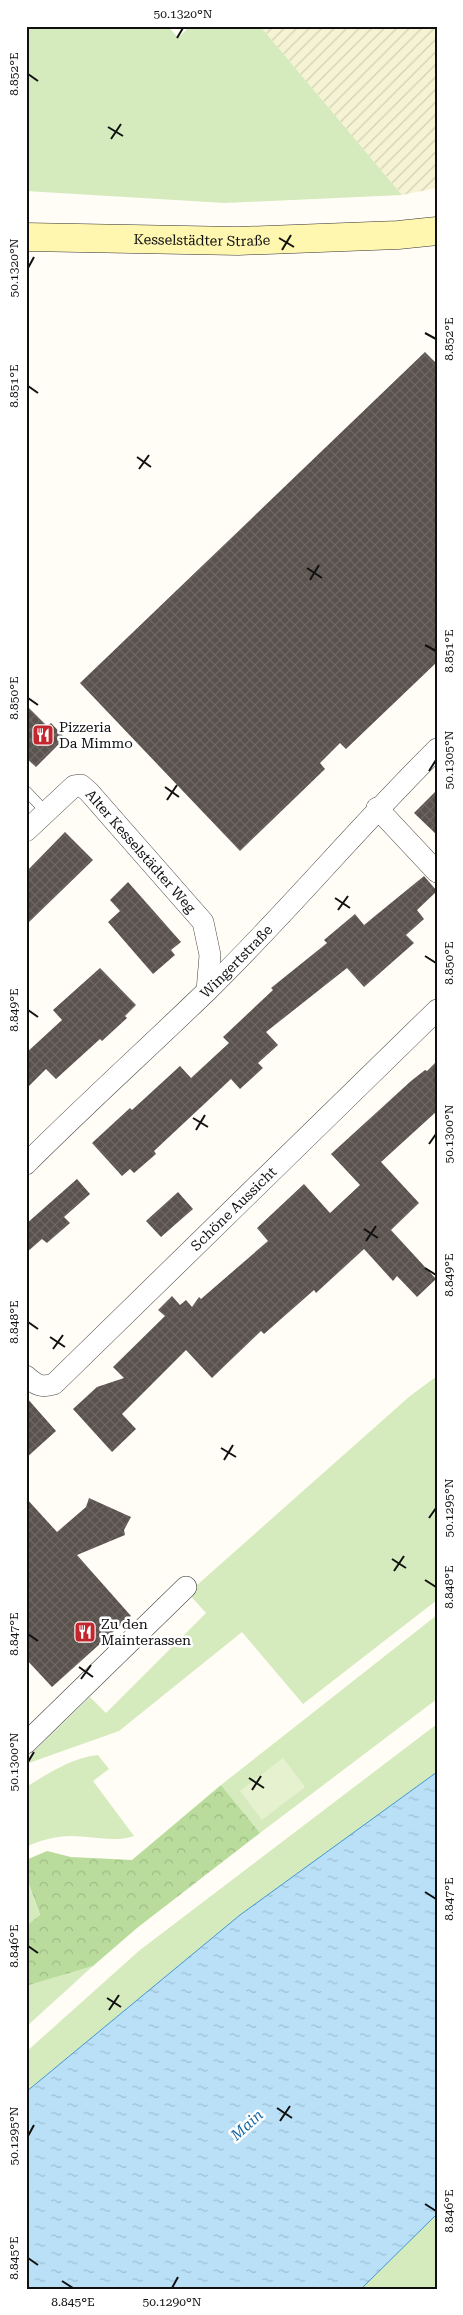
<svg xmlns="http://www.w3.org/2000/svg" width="463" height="2315" font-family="'Roboto Serif',serif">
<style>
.farmland{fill:url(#farmland-furrows)}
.grass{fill:#d5ebbd}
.forest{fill:url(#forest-crowns)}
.pitch{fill:#e6f2cf}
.water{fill:url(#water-ripples);stroke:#3f96cf}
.building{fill:url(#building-cross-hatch)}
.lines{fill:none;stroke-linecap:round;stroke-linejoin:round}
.lane-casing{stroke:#444;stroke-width:11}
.street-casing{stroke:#444;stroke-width:22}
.secondary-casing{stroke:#333;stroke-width:29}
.lane{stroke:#fff;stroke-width:10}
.street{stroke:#fff;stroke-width:21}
.secondary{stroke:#fff6b0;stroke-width:28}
.ticks{fill:none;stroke:#111;stroke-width:2}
.labels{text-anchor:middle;stroke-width:5;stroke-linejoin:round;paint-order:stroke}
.street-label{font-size:14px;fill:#111;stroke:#fff}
.poi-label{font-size:14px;fill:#111;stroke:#fff;text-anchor:start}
.water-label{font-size:15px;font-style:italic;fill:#1768a6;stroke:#fff}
.neatline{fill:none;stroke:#111;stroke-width:2}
.ticks-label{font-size:12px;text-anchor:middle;fill:#111}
</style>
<defs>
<pattern id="farmland-furrows" width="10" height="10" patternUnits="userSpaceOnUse" patternTransform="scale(1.25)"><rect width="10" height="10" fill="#f6f3d4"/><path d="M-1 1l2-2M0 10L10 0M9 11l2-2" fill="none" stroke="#d2cfb5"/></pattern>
<pattern id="forest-crowns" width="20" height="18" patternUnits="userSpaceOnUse" patternTransform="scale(1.25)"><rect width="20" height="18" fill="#b9dc9c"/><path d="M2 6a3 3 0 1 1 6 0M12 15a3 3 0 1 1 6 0" fill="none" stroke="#9ebc85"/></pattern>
<pattern id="water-ripples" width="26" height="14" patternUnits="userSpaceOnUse" patternTransform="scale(1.25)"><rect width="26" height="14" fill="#b9e0f7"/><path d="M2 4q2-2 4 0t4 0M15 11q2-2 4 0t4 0" fill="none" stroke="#9ebfd3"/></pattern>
<pattern id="building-cross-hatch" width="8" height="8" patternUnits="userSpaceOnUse" patternTransform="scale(1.25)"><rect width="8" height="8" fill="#5a524d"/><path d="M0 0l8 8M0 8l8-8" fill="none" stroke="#6d6662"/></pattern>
</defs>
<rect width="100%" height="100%" fill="#fffdf5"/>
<!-- farmland -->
<path class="farmland" d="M260 26H437V188L402 195Z"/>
<!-- grass -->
<path class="grass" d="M26 26H168L178 38 190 26H260L402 195 225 203 26 191Z
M437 1376V1600L303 1704 242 1632 119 1731 26 1764V1759L90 1697 106 1713 206 1613 188 1593 410 1396Z
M437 1615V1699L260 1833 221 1785Z
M437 1724V1772L240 1915 26 2092V2052L140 1950Z
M98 1755 109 1769 93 1781 134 1836C114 1843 92 1836 71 1836 55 1836 41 1840 26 1847V1787C49 1773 71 1758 98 1755Z
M26 1876 40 1916 26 1926Z
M93 1966 26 2027V1986Z
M437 2214V2289H361L429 2221Z"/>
<!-- forest -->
<path class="forest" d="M221 1785 260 1833 137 1928 93 1966 26 1986V1926L40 1915 26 1876V1860L47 1851 71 1857 132 1860Z"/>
<!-- pitch -->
<path class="pitch" d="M283 1758 305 1787 262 1820 240 1791Z"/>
<!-- water -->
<path class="water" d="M437 1772V2214L361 2289H26V2092L240 1915Z"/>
<!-- building -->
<path class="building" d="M425 352 437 364V662L346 749 340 743 320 763 325 769 240 851 80 683Z
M26 705 47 726 51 723 65 738 36 767 26 758Z
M437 790V835L414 813Z
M65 832 93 860 26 925V872Z
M424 876 437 891 417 910 424 919 406 935 414 943 364 987 347 968 266 1032 278 1045 258 1063 263 1068 240 1089 231 1079 154 1151 156 1154 134 1173 130 1169 122 1176 92 1143 130 1108 132 1110 180 1066 191 1078 229 1043 223 1037 273 990 271 988 327 943 324 940 355 914 364 925Z
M128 882 181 942 171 950 175 955 153 974 108 922 120 911 110 900Z
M100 968 136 1005 125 1016 127 1018 102 1041 100 1039 56 1079 46 1069 26 1089V1053L62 1020 53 1010Z
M437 1061V1111L381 1162 419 1203 391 1230 436 1279 417 1297 397 1276 393 1281 364 1249 316 1293 314 1290 264 1334 261 1331 212 1378 186 1350 122 1414 136 1429 112 1452 73 1409 97 1387 124 1378 113 1367 165 1316 158 1310 172 1296 180 1305 186 1300 192 1307 199 1297 201 1299 268 1241 257 1228 304 1184 330 1213 360 1185 331 1154 411 1081 425 1070 427 1071Z
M77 1179 90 1194 64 1217 70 1223 47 1243 42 1239 26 1253V1224Z
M178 1192 193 1209 161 1237 146 1221Z
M26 1397 56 1431 26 1458Z
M26 1498 57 1532 86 1507 89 1498 131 1517 124 1530 125 1535 77 1555 131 1616 52 1687 26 1659Z"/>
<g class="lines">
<!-- lane casing -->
<g class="lane-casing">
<path id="lane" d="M26 791 46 812"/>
</g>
<!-- street casing -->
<g class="street-casing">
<g id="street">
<path d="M377 808 437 872"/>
<path id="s1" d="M26 831 74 786 81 785 89 792 203 922 210 955 207 991"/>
<path id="s2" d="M26 1164C85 1105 147 1049 207 991 287 913 358 827 437 749"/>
<path id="s3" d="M26 1376C36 1385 41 1388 54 1384L437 1010"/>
<path d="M26 1743 186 1587"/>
</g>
</g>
<!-- secondary casing -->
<g class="secondary-casing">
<g id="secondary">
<path id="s4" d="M26 237 238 241 398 235 437 231"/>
</g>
</g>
<!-- lane -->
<use href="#lane" class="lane"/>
<!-- street -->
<use href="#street" class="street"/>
<!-- secondary -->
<use href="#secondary" class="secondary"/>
</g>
<!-- ticks -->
<path class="ticks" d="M177 38 183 28M28 74 38 81M108 127 123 136M111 139 121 124M279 238 294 247M282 250 291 235M28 268 34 257M425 333 436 339M28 386 38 393M137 457 151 467M139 469 149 455M307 568 322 578M310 580 319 565M425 645 436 651M28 698 38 705M429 771 436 760M165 787 179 797M167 800 177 785M335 898 350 908M338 910 348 896M425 956 436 963M28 1010 38 1017M193 1118 208 1127M196 1130 205 1115M429 1144 436 1134M364 1229 378 1238M366 1241 376 1226M425 1268 436 1275M28 1322 38 1329M50 1337 65 1347M53 1349 63 1335M221 1448 236 1457M224 1460 233 1445M429 1518 436 1508M392 1559 406 1568M394 1571 404 1556M425 1580 436 1587M28 1634 38 1641M79 1667 93 1677M81 1679 91 1665M28 1762 34 1752M249 1778 264 1788M252 1790 261 1776M425 1892 436 1899M28 1946 38 1953M107 1998 121 2007M109 2010 119 1995M277 2108 292 2118M280 2121 290 2106M28 2136 34 2125M425 2204 436 2211M28 2258 38 2265M62 2281 73 2288M172 2288 178 2277"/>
<!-- icons -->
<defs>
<g id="restaurant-square" transform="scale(1.125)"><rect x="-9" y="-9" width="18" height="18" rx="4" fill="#c4262e" stroke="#fff"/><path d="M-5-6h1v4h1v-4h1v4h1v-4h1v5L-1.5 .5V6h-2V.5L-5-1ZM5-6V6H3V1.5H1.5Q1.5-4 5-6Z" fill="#fff"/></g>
</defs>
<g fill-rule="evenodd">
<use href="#restaurant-square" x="43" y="735"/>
<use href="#restaurant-square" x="85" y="1632"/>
</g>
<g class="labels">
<!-- street labels -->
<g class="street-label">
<text dy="5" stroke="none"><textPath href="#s4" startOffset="176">Kesselstädter Straße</textPath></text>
<text dy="5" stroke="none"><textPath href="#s1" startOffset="162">Alter Kesselstädter Weg</textPath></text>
<text dy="5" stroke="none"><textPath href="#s2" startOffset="292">Wingertstraße</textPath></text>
<text dy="5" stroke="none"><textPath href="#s3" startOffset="282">Schöne Aussicht</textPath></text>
</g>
<!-- poi labels -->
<g class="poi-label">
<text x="59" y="732">Pizzeria<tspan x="59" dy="16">Da Mimmo</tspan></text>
<text x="101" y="1629">Zu den<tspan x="101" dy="16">Mainterassen</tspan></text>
</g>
<!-- water labels -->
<g class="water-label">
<text transform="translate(247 2125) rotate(-42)" y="5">Main</text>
</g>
</g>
<!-- border -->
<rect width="463" height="2315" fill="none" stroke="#ffffff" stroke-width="55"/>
<rect x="28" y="28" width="408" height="2260" class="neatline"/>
<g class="ticks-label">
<text x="183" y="18">50.1320°N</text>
<text transform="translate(14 74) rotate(-90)" y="4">8.852°E</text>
<text transform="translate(14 268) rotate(-90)" y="4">50.1320°N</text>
<text transform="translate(449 339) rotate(-90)" y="4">8.852°E</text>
<text transform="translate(14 386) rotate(-90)" y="4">8.851°E</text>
<text transform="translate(449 651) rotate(-90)" y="4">8.851°E</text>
<text transform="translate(14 698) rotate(-90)" y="4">8.850°E</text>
<text transform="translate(449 760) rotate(-90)" y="4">50.1305°N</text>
<text transform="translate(449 963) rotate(-90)" y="4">8.850°E</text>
<text transform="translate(14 1010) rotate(-90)" y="4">8.849°E</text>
<text transform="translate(449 1134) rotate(-90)" y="4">50.1300°N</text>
<text transform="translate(449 1275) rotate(-90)" y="4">8.849°E</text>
<text transform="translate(14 1322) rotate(-90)" y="4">8.848°E</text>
<text transform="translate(449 1508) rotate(-90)" y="4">50.1295°N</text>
<text transform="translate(449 1587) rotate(-90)" y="4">8.848°E</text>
<text transform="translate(14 1634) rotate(-90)" y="4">8.847°E</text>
<text transform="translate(14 1762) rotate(-90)" y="4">50.1300°N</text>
<text transform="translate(449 1899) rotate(-90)" y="4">8.847°E</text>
<text transform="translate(14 1946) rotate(-90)" y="4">8.846°E</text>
<text transform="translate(14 2136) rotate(-90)" y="4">50.1295°N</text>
<text transform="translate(449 2211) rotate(-90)" y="4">8.846°E</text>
<text transform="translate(14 2258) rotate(-90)" y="4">8.845°E</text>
<text x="73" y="2306">8.845°E</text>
<text x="172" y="2306">50.1290°N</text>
</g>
</svg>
